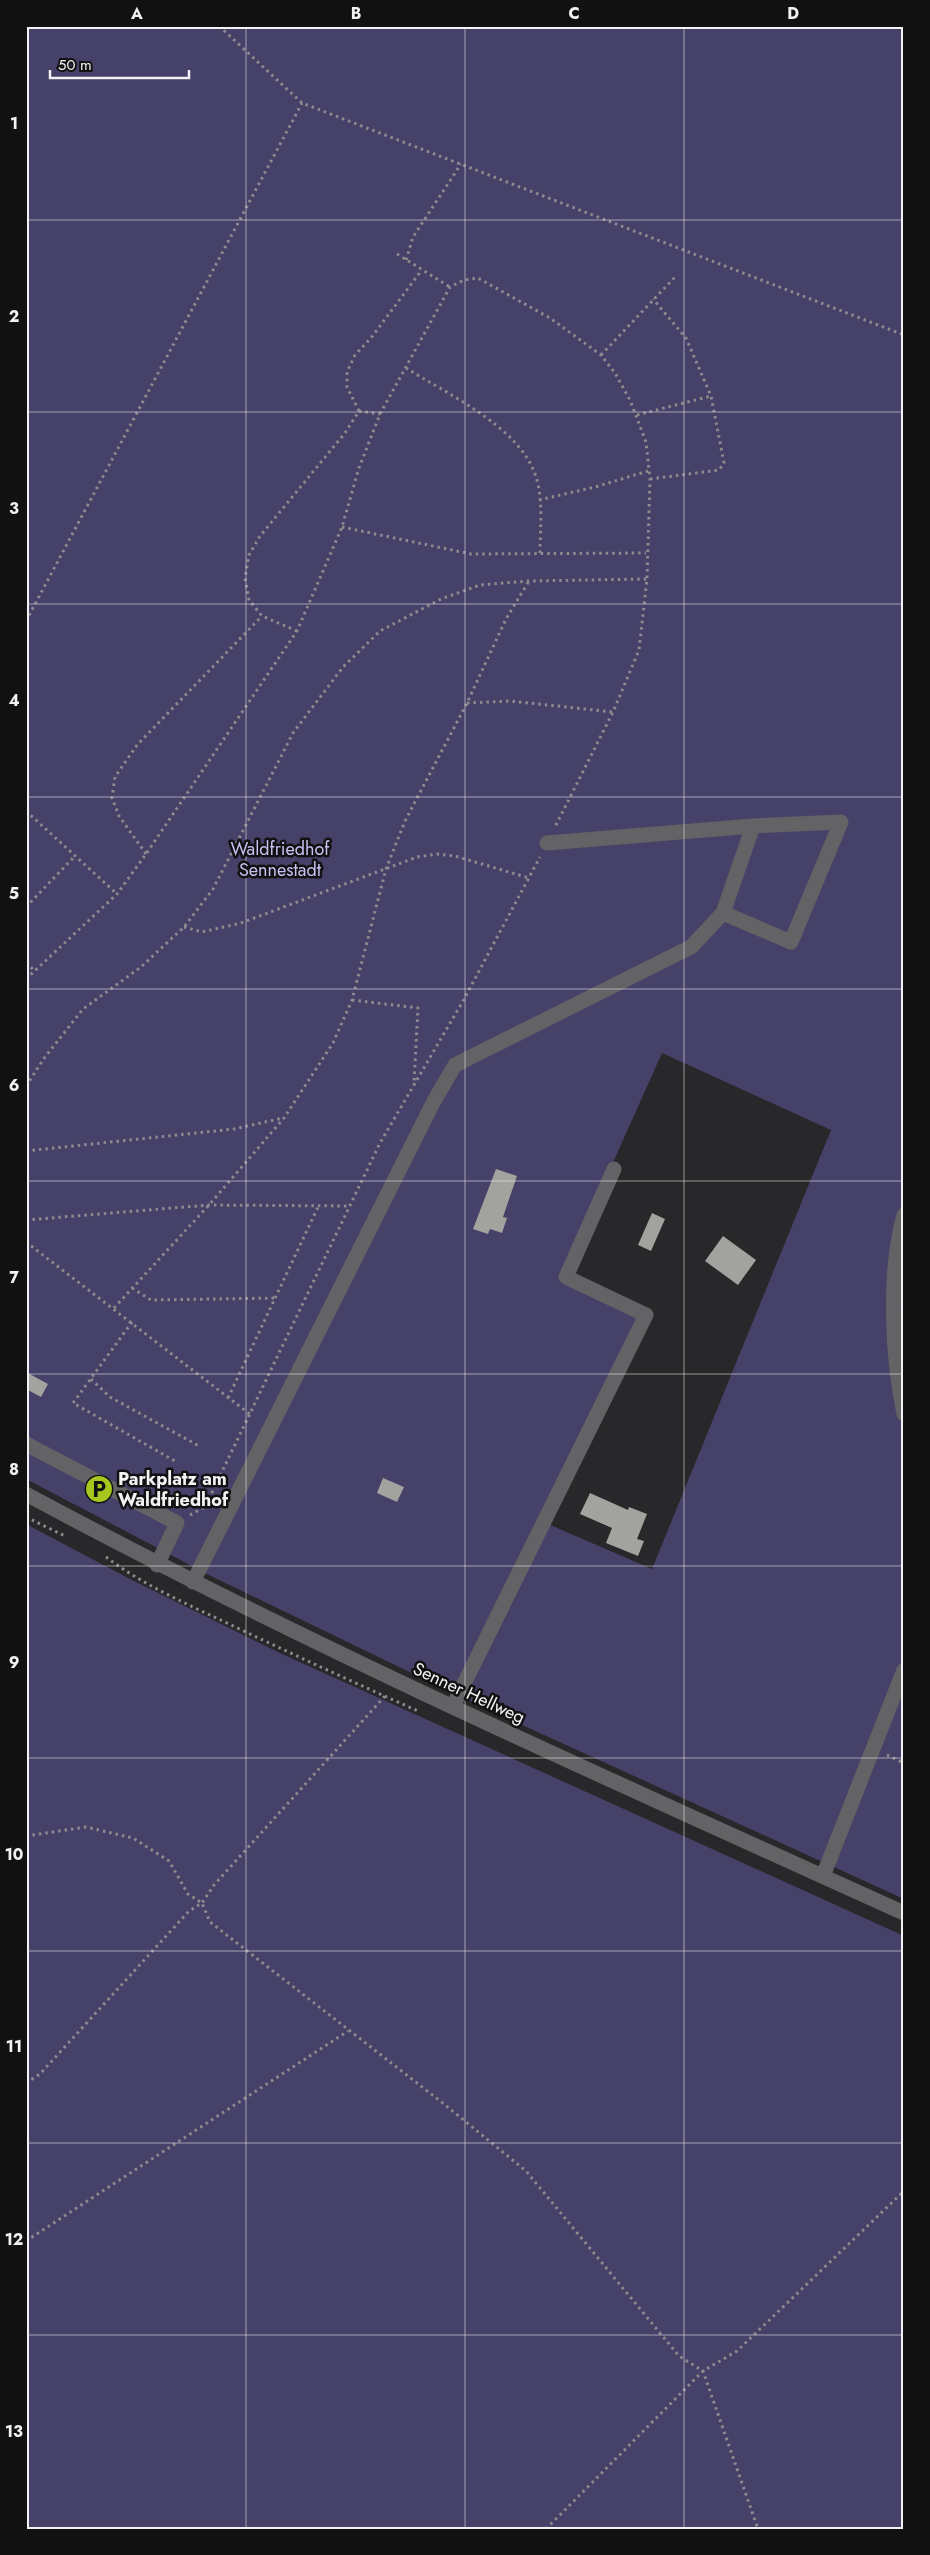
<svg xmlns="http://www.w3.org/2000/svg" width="930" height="2555" font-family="Jost,sans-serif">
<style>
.green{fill:#454168}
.building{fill:#a2a39f}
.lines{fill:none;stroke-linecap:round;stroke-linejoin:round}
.path{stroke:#8c8c8e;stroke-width:3;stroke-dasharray:2.5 4;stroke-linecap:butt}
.minor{stroke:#636265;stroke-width:15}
.grid{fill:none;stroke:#f2f2f4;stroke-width:1;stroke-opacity:0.55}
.labels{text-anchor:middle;stroke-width:5;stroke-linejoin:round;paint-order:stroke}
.park-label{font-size:18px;fill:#c6c2f3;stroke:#111112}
.poi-label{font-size:18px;font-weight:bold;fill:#f2f2f4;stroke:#111112;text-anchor:start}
.street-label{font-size:18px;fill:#f2f2f4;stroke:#111112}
.neatline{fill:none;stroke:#f2f2f4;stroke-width:2}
.grid-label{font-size:16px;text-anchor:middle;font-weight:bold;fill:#f2f2f4}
</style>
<rect width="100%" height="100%" fill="#28282a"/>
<!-- green -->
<path class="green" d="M26 26H904V1899L463 1698 548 1524 652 1569 831 1130 662 1053 560 1281 640 1320 455 1694 213 1577 26 1479Z
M26 1524 130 1579 282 1654 904 1936V2529H26Z"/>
<!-- building -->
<path class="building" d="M496 1169 517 1176 503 1217 507 1218 502 1233 490 1229 488 1234 473 1229Z
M652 1213 665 1219 651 1251 638 1245Z
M723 1236 756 1260 738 1285 705 1261Z
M26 1372 48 1384 41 1397 26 1389Z
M383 1478 404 1487 397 1502 377 1493Z
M590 1493 628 1510 629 1507 647 1514 637 1539 644 1541 638 1556 606 1543 612 1528 580 1514Z"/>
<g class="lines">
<!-- path -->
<path class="path" d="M219 26 302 103 904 335
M397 254 450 287
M406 260 413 237 461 164
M601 355 675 277
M406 368C447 394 518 426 535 474 544 498 540 529 540 554
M359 411 347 387V372L355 355 371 338 421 271
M359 411 380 414
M637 415 711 396
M650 479 719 470 724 463 711 396 686 338 653 299
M539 500 595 487 648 471
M342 527 471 554 646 553
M26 621 302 103
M297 631 262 616 249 600 245 578 249 555 260 536 345 433 359 411
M467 703 510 701 613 712
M26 811 117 894
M146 854 119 816 112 798 115 777 137 745 262 616
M26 907 75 856
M184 927 202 932 241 923 417 857 437 854 455 856 529 878
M26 963 35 971
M26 979 117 894 146 854 297 631 342 527 359 468 380 414 450 287 464 280 478 278 550 318 601 355 615 373 630 400 646 442 650 479 647 579 639 650 613 712 555 827
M352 1000 418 1008 414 1083
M26 1086 45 1057 83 1009 141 967 184 927 213 889 293 733 343 667 380 631 441 599 480 585 529 581 647 579
M26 1151 234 1129 283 1118
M26 1220 209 1205 349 1206
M26 1242 251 1415
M132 1288 151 1300 276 1298
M114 1308 209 1205 284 1118 333 1043 352 1000 386 869 405 821 467 703 506 619 529 581
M132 1322 73 1403 175 1461
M91 1379 110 1397 199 1446
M228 1398 319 1205
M190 1515 205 1507 380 1143 463 1001 540 857
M26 1517 67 1537
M106 1557C143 1585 187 1604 229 1624 292 1654 355 1683 418 1711
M887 1755 904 1763
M26 1836 86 1827 133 1838 169 1861 188 1894 202 1903 210 1922 444 2104 526 2171 679 2356 703 2371 758 2529
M26 2083 40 2074 189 1911 202 1903 214 1885 385 1696
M26 2241 348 2031
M546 2529 703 2371 737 2351 904 2191"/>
<!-- minor -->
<path class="minor" d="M547 843 753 826 841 822 791 942 723 913 753 826
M904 1215C888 1272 892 1356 904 1414
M26 1444 177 1523 157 1565
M26 1494C312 1648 608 1779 904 1913
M193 1582 434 1101 455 1065 691 947 723 913
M453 1706 646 1315 566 1277 614 1169
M823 1876 904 1670"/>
</g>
<!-- grid -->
<path class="grid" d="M246 26V2529M465 26V2529M684 26V2529M26 220H904M26 412H904M26 604H904M26 797H904M26 989H904M26 1181H904M26 1374H904M26 1566H904M26 1758H904M26 1951H904M26 2143H904M26 2335H904"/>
<!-- icons -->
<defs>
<g id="parking-disc" transform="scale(1.4375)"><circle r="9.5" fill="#a7c71e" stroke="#111112"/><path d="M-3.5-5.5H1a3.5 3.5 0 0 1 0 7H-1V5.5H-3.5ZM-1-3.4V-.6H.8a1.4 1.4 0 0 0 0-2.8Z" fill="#111"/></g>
</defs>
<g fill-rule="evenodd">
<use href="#parking-disc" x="99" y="1489"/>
</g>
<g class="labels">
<!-- park labels -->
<g class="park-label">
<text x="280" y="855">Waldfriedhof<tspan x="280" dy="21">Sennestadt</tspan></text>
</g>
<!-- poi labels -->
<g class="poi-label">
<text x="118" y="1485">Parkplatz am<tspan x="118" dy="21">Waldfriedhof</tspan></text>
</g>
<!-- street labels -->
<g class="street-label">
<text transform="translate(469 1693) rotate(25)" y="6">Senner Hellweg</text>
</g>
</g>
<!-- border -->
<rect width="930" height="2555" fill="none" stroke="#111112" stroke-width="55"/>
<!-- scale -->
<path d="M50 70v8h139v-8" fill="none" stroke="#f2f2f4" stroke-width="2.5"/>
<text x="58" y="70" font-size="15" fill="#f2f2f4" stroke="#111112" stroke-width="4" paint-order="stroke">50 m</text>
<rect x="28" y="28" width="874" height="2500" class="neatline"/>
<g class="grid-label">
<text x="137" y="19">A</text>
<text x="356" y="19">B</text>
<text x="574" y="19">C</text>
<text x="793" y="19">D</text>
<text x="14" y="129">1</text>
<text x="14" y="322">2</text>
<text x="14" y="514">3</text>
<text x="14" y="706">4</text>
<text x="14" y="899">5</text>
<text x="14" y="1091">6</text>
<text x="14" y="1283">7</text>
<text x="14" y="1475">8</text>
<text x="14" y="1668">9</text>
<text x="14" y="1860">10</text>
<text x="14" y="2052">11</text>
<text x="14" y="2245">12</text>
<text x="14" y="2437">13</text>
</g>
</svg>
